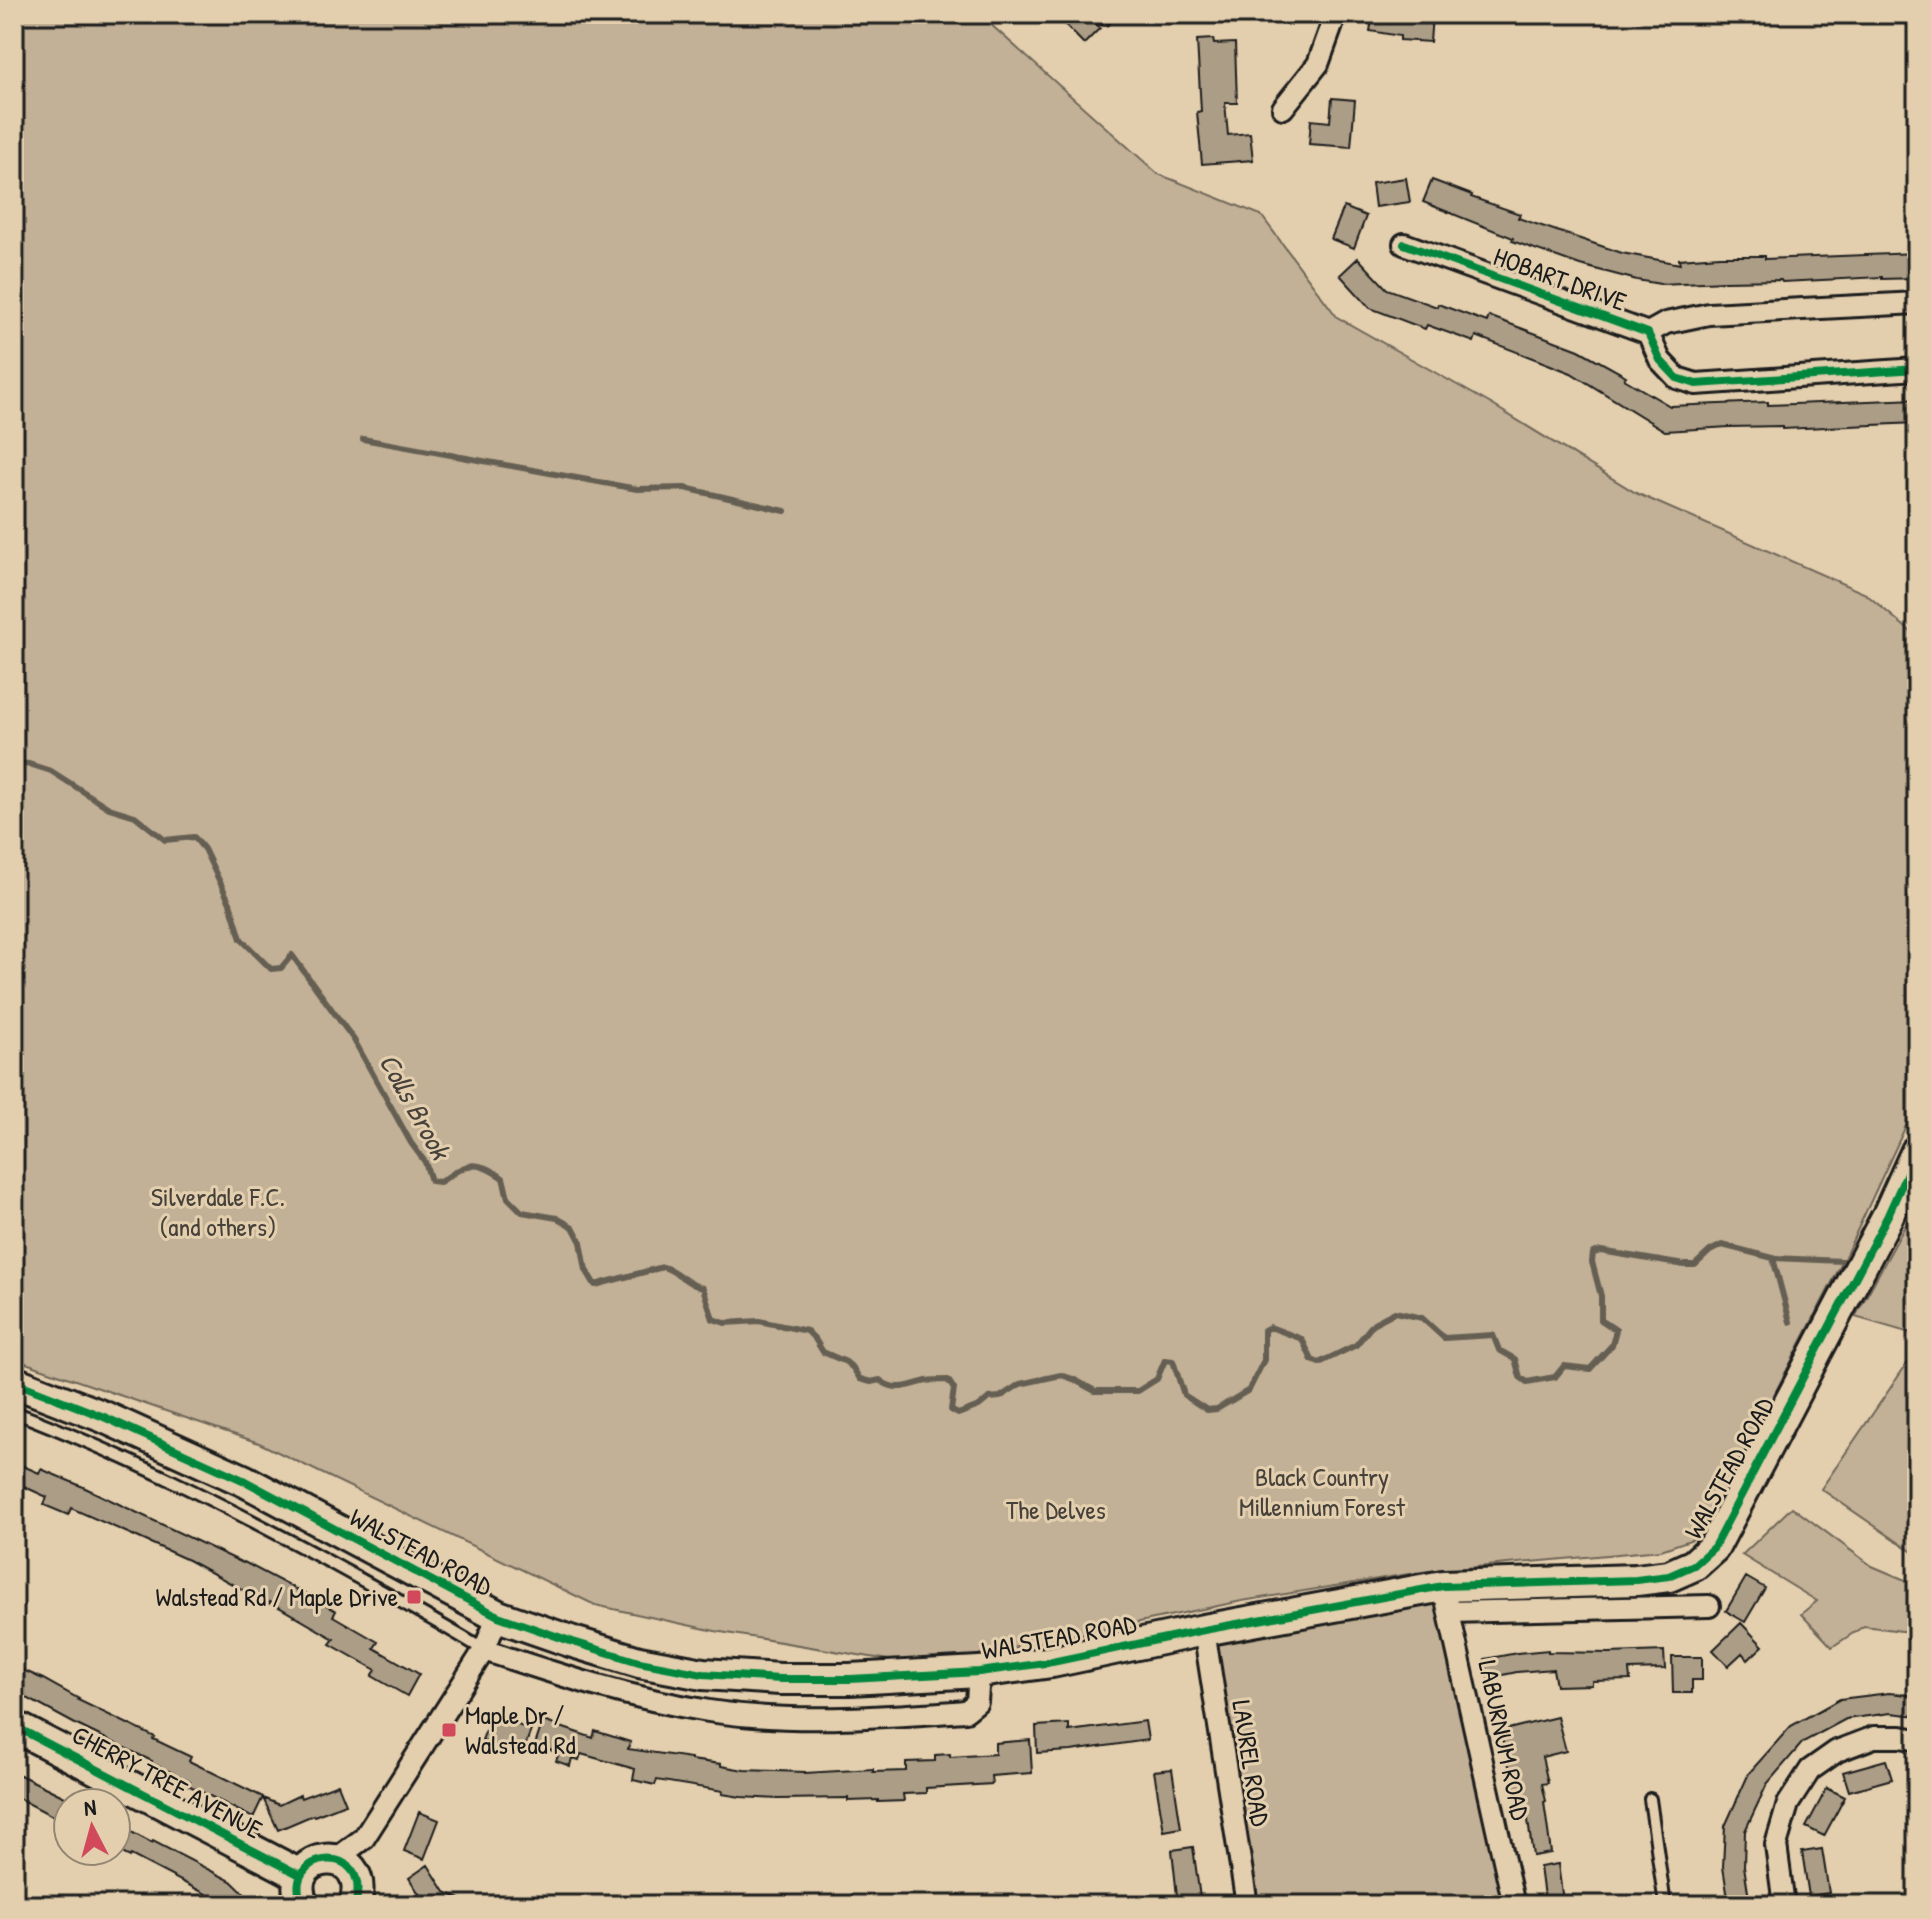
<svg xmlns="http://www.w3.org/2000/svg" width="1931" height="1919" font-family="'Patrick Hand',sans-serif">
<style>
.green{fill:#c2b196;stroke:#6f6659;stroke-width:2}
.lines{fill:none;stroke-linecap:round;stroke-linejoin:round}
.stream{stroke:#655e52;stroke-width:6}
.building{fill:#ac9d86;stroke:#1c1c1c;stroke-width:2}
.lane-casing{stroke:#1c1c1c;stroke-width:16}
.street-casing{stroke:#1c1c1c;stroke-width:26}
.secondary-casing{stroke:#1c1c1c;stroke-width:36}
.lane{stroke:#e3cfae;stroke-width:10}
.street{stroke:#e3cfae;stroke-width:20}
.secondary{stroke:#e3cfae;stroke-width:30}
.cycleway-casing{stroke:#e3cfae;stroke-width:13}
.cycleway{stroke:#00873e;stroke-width:8}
.poi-dot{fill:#d1495b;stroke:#e3cfae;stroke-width:3}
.labels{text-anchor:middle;stroke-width:6;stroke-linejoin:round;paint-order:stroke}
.street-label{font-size:26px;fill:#1c1c1c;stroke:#e3cfae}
.park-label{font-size:26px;fill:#46413a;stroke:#e3cfae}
.poi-label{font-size:26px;fill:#1c1c1c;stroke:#e3cfae;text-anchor:end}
.water-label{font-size:28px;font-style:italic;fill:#47423c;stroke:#e3cfae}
</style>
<rect width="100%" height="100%" fill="#e3cfae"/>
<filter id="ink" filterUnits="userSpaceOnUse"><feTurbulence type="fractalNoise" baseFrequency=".0125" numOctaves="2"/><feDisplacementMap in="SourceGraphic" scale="16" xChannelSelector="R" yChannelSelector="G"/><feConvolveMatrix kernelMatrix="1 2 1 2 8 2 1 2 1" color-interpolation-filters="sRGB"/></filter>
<g filter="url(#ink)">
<!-- green -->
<path class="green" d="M14 14H979L1158 174 1261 215 1337 317 1491 404 1636 493 1866 594 1917 637V1102L1843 1261 1715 1509 1696 1538 1661 1550 1421 1572 1242 1601 924 1666 715 1631 595 1605 259 1443 14 1359Z
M1917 1204V1335L1855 1317Z
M1915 1352 1917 1353V1555L1821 1489Z
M1792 1507 1872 1566 1917 1585V1633L1864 1626 1832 1647 1801 1614 1817 1601 1742 1555Z
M1435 1595 1503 1905H1258L1213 1633Z"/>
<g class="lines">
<!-- stream -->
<path class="stream" d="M363 439 637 489 685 488 785 511
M14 712 16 717 14 720
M14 763 29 764 51 771 109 808 135 816 165 840 194 837 204 849 230 903 241 939 271 969 281 968 292 955 354 1040 411 1143 425 1162 431 1181 440 1182C469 1163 473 1158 503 1178L508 1198 522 1212 557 1218 573 1227 581 1242 586 1270 595 1285 663 1267C678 1271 687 1285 703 1288L713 1319 725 1323 759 1321 807 1331 815 1339 823 1352 846 1362 853 1368 860 1379 871 1382 880 1380C896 1393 908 1385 927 1381 933 1380 941 1380 948 1380L954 1389 951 1410 958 1414 979 1406 989 1398 1000 1397 1020 1384 1061 1375 1073 1379 1095 1391H1138L1157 1379 1165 1360 1173 1361 1184 1395 1207 1410 1217 1409 1249 1390 1264 1360V1330L1270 1327 1302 1339 1312 1360 1319 1363 1356 1345 1374 1323 1395 1312 1422 1318 1444 1338 1493 1335 1499 1350 1515 1359 1520 1377 1527 1382 1555 1377 1564 1366 1590 1369 1612 1345 1616 1330 1601 1320V1296L1592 1262 1593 1253 1601 1251 1684 1265H1695L1710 1251 1722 1245 1773 1258 1843 1261
M1773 1258 1790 1322"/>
</g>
<!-- building -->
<path class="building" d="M1055 14H1086L1100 28 1084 44Z
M1373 14 1432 15 1430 42 1400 40V36L1370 31Z
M1213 39 1214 44 1235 43 1237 103H1225L1228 135 1250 133 1253 160 1202 164 1197 112 1201 111 1197 40Z
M1332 98 1355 100 1351 147 1309 144 1311 120 1330 122Z
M1406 178 1410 202 1375 207 1372 183Z
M1432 180 1472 195 1471 197 1520 214 1518 218 1622 253 1680 264 1679 259 1720 256H1765V259L1917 253V278L1882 279V277L1782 282 1781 280 1725 281 1660 284 1637 280 1580 265 1512 241 1513 238 1423 202Z
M1344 207 1366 216 1354 248 1331 239Z
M1358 258 1387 289 1437 307 1438 304 1487 322 1489 316 1579 350 1626 376 1624 379 1670 406 1768 402V405L1917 399V423L1782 429V426L1729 427 1665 431 1571 373 1476 336 1474 342 1427 325 1425 329 1370 308 1340 275Z
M14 1462 39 1473 41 1469 81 1486 243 1563 244 1562 301 1592 302 1591 336 1611 333 1616 378 1642 374 1648 419 1674 407 1696 372 1676 376 1670 330 1644 334 1639 270 1602 269 1604 188 1560 137 1537 71 1508 68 1515 44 1505 47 1497 14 1482Z
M1746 1577 1765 1588 1745 1622 1726 1611Z
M1741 1623 1763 1646 1748 1660 1742 1653 1728 1666 1713 1650Z
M1548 1650V1652L1609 1653 1664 1651 1665 1669 1629 1670 1630 1680 1592 1681V1685L1556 1686 1553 1669 1517 1672 1488 1678 1485 1659 1517 1653Z
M1672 1657H1702V1680H1692V1693H1673Z
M14 1666 43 1679 79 1699 78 1700 155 1737 153 1739 191 1757 189 1761 263 1797 253 1818 188 1785 190 1781 151 1763 152 1761 77 1725 14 1691Z
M1889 1693 1917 1696V1716L1891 1713 1846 1719 1803 1742 1767 1784 1745 1831 1744 1866 1750 1905H1729L1723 1867 1725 1826 1749 1773 1791 1726 1840 1699Z
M492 1715 531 1730 522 1755 482 1740Z
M1557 1717 1566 1751 1542 1757 1548 1783 1542 1784 1546 1801 1544 1802 1551 1853 1533 1856 1526 1806 1520 1808 1500 1731Z
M543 1721 593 1738 595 1731 630 1742 628 1749 691 1758V1760L721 1764V1766L744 1770 805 1772V1773L873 1769V1772L906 1771V1762L935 1761V1755L950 1754V1757L995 1754V1743L1030 1740 1032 1773 991 1776 992 1784 926 1788V1793L903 1794 904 1801 878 1802V1800L848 1801V1798L779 1799 741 1797 722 1794 723 1791 657 1780 655 1785 633 1780 635 1769 581 1754 579 1760 572 1758 570 1766 556 1761 559 1753 535 1745Z
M1145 1721 1148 1740 1071 1751 1037 1753 1036 1726 1069 1724V1731Z
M1886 1760 1892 1779 1849 1791 1843 1772Z
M1172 1769 1181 1828 1164 1831 1154 1771Z
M14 1772 77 1803H68V1824L14 1796Z
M338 1784 346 1804 314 1816 313 1815 278 1830 263 1798 279 1805 300 1795 301 1798Z
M1827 1788 1845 1797 1824 1836 1806 1827Z
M419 1812 439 1820 424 1859 404 1851Z
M116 1824 152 1843 153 1841 231 1881 256 1905H227L131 1855 130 1857 116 1850Z
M1193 1847 1201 1905H1178L1172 1850Z
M1822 1849 1829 1893 1809 1896 1802 1852Z
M1558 1864 1563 1901 1545 1904 1540 1867Z
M428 1865 445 1892 473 1905H426L409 1878Z"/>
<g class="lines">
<!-- lane casing -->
<g class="lane-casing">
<path id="lane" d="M1104 19 1109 14
M14 1412C121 1453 224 1505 324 1559 378 1589 432 1618 484 1650
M1650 1799 1665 1905"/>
</g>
<!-- street casing -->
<g class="street-casing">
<path id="street" d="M1283 108 1318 64 1336 14
M1404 244 1648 333 1660 360 1677 378 1696 384 1917 369
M1648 333 1666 323 1709 314 1917 303
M1443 1586 1514 1905
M1449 1612 1709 1606
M1204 1630 1247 1905
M484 1650C559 1675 632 1699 709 1711 794 1724 882 1717 966 1711L977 1702 979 1672
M336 1859 364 1838 484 1650 498 1616
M1784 1905 1776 1845 1788 1804 1810 1770 1837 1751 1874 1737H1901L1917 1740"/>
</g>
<!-- secondary casing -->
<g class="secondary-casing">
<path id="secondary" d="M14 1382 104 1417 245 1481 498 1616 573 1642 639 1662 703 1674 780 1679H850L979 1672 1052 1662 1204 1630 1443 1586 1636 1580 1669 1576 1694 1565 1714 1547 1888 1215 1917 1151
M14 1726 300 1875
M303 1905C277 1850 374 1839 355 1905"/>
</g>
<!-- lane -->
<use href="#lane" class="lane"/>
<!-- street -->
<use href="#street" class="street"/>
<!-- secondary -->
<use href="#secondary" class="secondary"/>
<!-- cycleway casing -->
<g class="cycleway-casing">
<path id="cycleway" d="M1404 244 1648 333 1660 360 1677 378 1696 384 1917 369
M14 1382 104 1417 245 1481 498 1616 573 1642 639 1662 703 1674 780 1679H850L979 1672 1052 1662 1204 1630 1443 1586 1636 1580 1669 1576 1694 1565 1714 1547 1888 1215 1917 1151
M14 1726 300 1875
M303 1905C277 1850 374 1839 355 1905"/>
</g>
<!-- cycleway -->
<use href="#cycleway" class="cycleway"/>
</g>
</g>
<!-- markers -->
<g class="poi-dot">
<rect x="406" y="1589" width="16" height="16" rx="4"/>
<rect x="441" y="1722" width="16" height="16" rx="4"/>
</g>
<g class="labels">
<!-- street labels -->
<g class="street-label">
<text transform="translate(1560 279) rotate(20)" y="9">HOBART DRIVE</text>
<text transform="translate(1729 1468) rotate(-61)" y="9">WALSTEAD ROAD</text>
<text transform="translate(421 1552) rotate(28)" y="9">WALSTEAD ROAD</text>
<text transform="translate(1059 1637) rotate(-10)" y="9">WALSTEAD ROAD</text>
<text transform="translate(1504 1740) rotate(78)" y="9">LABURNUM ROAD</text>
<text transform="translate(1251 1763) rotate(81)" y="9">LAUREL ROAD</text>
<text transform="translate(167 1782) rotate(28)" y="9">CHERRY TREE AVENUE</text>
</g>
<!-- park labels -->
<g class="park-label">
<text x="218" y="1206">Silverdale F.C.<tspan x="218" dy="30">(and others)</tspan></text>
<text x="1322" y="1486">Black Country<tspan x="1322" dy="30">Millennium Forest</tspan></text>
<text x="1056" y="1519">The Delves</text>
</g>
<!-- poi labels -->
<g class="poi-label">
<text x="398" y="1606">Walstead Rd / Maple Drive</text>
<text x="465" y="1724" text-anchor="start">Maple Dr /<tspan x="465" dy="30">Walstead Rd</tspan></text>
</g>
<!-- water labels -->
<g class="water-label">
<text transform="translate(415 1106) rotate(61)" y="10">Colls Brook</text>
</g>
</g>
<!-- margin -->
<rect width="1931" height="1919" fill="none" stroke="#e3cfae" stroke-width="48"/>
<rect x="24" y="24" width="1883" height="1871" fill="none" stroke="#1c1c1c" stroke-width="3" filter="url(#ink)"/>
<!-- north arrow -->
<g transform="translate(92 1827) rotate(354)"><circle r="38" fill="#e3cfae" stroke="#938774" stroke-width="2"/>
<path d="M0-6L14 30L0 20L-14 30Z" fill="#d1495b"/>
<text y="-12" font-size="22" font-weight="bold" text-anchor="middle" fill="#1c1c1c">N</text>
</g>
</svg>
